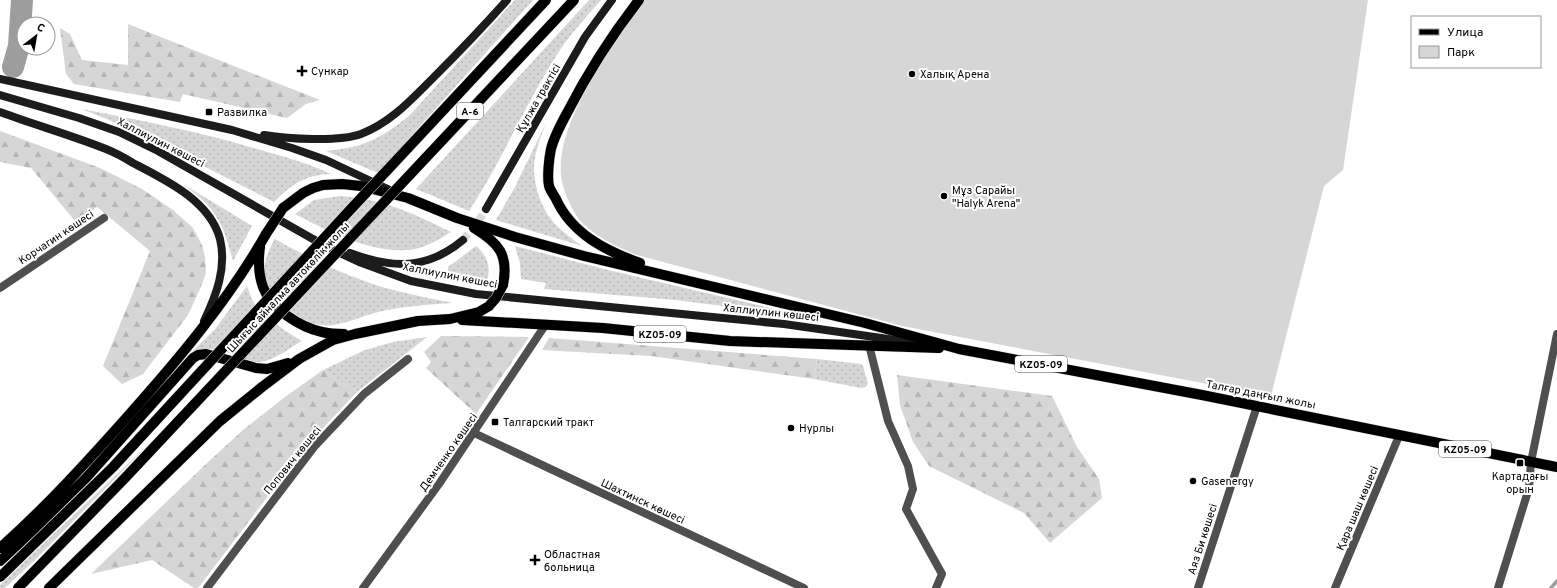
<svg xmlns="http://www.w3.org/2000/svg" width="1557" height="588" font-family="Overpass,sans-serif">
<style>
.green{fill:url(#green-dots)}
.forest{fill:url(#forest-firs)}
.pitch{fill:#d6d6d6}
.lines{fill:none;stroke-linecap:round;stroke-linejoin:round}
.stream{stroke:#9d9d9d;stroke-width:3.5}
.river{stroke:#9d9d9d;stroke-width:22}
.secondary-tunnel{stroke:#d9d9d9;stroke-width:8;stroke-dasharray:8 4;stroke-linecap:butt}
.primary-casing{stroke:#dbdbdb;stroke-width:11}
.minor{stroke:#4f4f4f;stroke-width:8}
.tertiary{stroke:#4f4f4f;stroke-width:8}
.secondary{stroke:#1c1c1c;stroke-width:8}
.primary{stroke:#000;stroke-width:10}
.primary-bridge-casing{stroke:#dbdbdb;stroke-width:11;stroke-linecap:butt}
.primary-bridge{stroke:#000;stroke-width:10}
.poi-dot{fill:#000;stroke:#fff;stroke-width:1.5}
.labels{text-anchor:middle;stroke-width:4;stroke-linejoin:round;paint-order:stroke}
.shield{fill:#fff;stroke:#4c4c4c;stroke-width:1}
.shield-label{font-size:10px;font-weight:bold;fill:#000}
.poi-label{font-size:11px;fill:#000;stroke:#fff;text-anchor:start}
.street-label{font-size:11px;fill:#000;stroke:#fff}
</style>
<defs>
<pattern id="green-dots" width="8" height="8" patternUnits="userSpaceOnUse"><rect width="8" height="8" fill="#d6d6d6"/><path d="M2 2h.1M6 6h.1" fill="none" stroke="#b6b6b6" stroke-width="1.8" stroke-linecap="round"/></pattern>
<pattern id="forest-firs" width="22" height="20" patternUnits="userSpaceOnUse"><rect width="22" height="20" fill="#d6d6d6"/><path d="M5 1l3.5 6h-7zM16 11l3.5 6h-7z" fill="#b6b6b6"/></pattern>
</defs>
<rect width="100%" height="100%" fill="#fff"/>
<!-- green -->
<path class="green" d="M515 0H533L378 173 326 151C365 147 378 140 409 116Z
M589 0H601C589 14 575 29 564 44 528 97 504 158 469 211L416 189Z
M82 109C144 121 206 133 267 152 289 158 310 164 331 174 307 174 290 185 274 202L131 129Z
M546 123C543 132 539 140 537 149 529 174 538 205 555 224 563 232 572 239 582 246L496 220 515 187Z
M183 184 252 226 233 261C222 220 217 210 183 184Z
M340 196C384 199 412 213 451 232 440 239 428 246 415 249 376 256 329 232 295 214L314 200Z
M275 239C312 260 352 279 393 290 413 295 433 299 453 303 431 304 409 306 387 310 369 313 352 322 334 325 310 329 286 310 272 293 258 276 265 256 275 239Z
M476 246C488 256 492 269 486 283L451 278 448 275V267Z
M515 246 608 270 787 312 786 314 676 300 544 289 546 283 521 279 520 263Z
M247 286C249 291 251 298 254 303 266 319 285 331 302 341 289 348 275 360 261 362 255 363 248 360 243 358 224 351 206 343 188 356L215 329Z
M427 337 357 392 323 370 365 350 393 342Z
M817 359 861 364 863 366 868 384 865 387 861 388 814 379Z
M153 440 35 560 5 588H0V585Z"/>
<!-- forest -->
<path class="forest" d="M128 24 320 100 306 104 287 118 183 94 180 102 74 84 66 74 60 28 70 34 82 60 128 65Z
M0 131 100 168 142 189 173 210 193 228 202 245 205 257 206 273 200 289 188 315 143 374 122 384 103 366 150 251 97 207 75 221 31 168 0 162Z
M441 336 529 337 476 414 426 368 431 362 424 352Z
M549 338 817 359 814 379 651 356 542 350Z
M323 370 357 392 307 445 198 588H194L152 560 91 574 207 463 243 430 285 397Z
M897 375 1052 396 1077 447 1099 479 1102 498 1050 543 1024 513 929 466 913 442 900 405Z"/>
<!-- pitch -->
<path class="pitch" d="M644 0H1368L1343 170 1324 186 1271 396 902 326 637 255C619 248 590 234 578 218 571 208 562 188 561 176 556 119 614 46 644 0Z"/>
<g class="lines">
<!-- stream -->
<path class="stream" d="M1551 588 1557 581"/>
<!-- river -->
<path class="river" d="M13 67 19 46 22 0"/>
<!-- secondary-tunnel -->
<path class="secondary-tunnel" d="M463 240 478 222 486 209"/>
<!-- primary casing -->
<g class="primary-casing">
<path id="primary" d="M639 0C612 35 587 74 567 113 561 124 554 137 551 149 549 158 547 177 549 186 550 190 554 195 556 199 572 234 606 251 640 263
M283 208 303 193 313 188 323 185 342 184 361 186 408 198 457 218 515 237 584 256 865 323 959 349 1202 395 1557 467
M474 228C499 243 509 255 503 285
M260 247C258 261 258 273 263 287 271 309 300 327 322 332 330 334 337 334 344 334
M462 320 603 328 730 341 939 348
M0 548C46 507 86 463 127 417 177 361 228 301 266 234
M0 561 33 530 86 478 193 358 198 355 206 354 256 368 267 369 288 363
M49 588 220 421 262 387 299 359 333 340 355 334 418 321 450 319 479 312 489 306"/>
</g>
<!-- minor -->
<path class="minor" d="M0 288 104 218
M869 345 888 421 908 466 913 489 906 509 942 574 936 588
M474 433 804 588
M207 588 314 447 364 394 408 359
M1198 588 1257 406
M1335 588 1399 436
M1498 588 1529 488 1531 462 1557 334"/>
<!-- tertiary -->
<path class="tertiary" d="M363 588 439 484 546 324"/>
<!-- secondary -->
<path class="secondary" d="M0 79 232 130 292 148 326 160 392 191
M0 95 79 118 119 132 158 151 327 247 359 262 411 281 476 294 784 324 923 344
M0 112C35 125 71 135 106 149 116 153 125 158 133 163 166 180 210 201 220 239 227 268 216 296 204 321
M264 135C288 139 339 142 361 134 390 123 410 101 432 79 458 53 483 27 507 0
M486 209 585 37 612 0
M350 253C393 269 427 270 463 240"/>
<!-- primary -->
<use href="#primary" class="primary"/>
<!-- primary-bridge casing -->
<g class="primary-bridge-casing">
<path id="primary-bridge" d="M266 234 283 208
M489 306 496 298 503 285
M0 577 113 467 350 210 546 0
M18 588 125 478 574 0"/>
</g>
<!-- primary-bridge -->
<use href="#primary-bridge" class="primary-bridge"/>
</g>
<!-- markers -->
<g class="poi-dot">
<path d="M300 65h4v4h4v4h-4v4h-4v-4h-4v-4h4z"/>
<circle cx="912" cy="74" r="4"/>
<rect x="205" y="108" width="8" height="8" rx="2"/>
<circle cx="944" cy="196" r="4"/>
<rect x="491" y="418" width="8" height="8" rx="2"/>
<circle cx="791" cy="428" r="4"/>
<rect x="1516" y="459" width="8" height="8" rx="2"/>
<circle cx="1193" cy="481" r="4"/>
<path d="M533 554h4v4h4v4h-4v4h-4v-4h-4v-4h4z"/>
</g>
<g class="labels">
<!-- shield labels -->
<g class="shield">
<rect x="457" y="103" width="26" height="16" rx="3"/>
<rect x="634" y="326" width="52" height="16" rx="3"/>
<rect x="1015" y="356" width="52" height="16" rx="3"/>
<rect x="1439" y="441" width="52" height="16" rx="3"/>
</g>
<g class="shield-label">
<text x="470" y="115">A-6</text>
<text x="660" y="338">KZ05-09</text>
<text x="1041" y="368">KZ05-09</text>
<text x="1465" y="453">KZ05-09</text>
</g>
<!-- poi labels -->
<g class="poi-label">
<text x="311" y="75">Сункар</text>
<text x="920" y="78">Халық Арена</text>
<text x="217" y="116">Развилка</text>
<text x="952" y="194">Мұз Сарайы<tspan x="952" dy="13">"Halyk Arena"</tspan></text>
<text x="503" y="426">Талгарский тракт</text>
<text x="799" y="432">Нурлы</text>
<text x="1520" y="480" text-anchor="middle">Картадағы<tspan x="1520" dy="13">орын</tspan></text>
<text x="1201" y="485">Gasenergy</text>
<text x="544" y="558">Областная<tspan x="544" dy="13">больница</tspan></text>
</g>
<!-- street labels -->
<g class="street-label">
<text transform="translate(538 98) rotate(-60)" y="4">Құлжа трактісі</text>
<text transform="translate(161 142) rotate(27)" y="4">Халлиулин көшесі</text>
<text transform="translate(56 237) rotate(-34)" y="4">Корчагин көшесі</text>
<text transform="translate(450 275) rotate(11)" y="4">Халлиулин көшесі</text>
<text transform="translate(288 287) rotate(-47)" y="4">Шығыс айналма автокөлік жолы</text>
<text transform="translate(771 312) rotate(6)" y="4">Халлиулин көшесі</text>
<text transform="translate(1261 394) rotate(11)" y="4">Талғар даңғыл жолы</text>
<text transform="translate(448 452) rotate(-55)" y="4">Демченко көшесі</text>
<text transform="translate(292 460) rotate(-51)" y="4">Попович көшесі</text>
<text transform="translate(643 501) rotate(25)" y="4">Шахтинск көшесі</text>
<text transform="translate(1357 508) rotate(-67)" y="4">Қара шаш көшесі</text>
<text transform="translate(1202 539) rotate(-72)" y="4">Аяз Би көшесі</text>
</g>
</g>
<!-- legend -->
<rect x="1411" y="16" width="130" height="52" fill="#ffffff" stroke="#999999"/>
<rect x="1419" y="29" width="20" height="6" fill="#000000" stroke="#999999"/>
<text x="1447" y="36" font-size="12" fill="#000000">Улица</text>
<rect x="1419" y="46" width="20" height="12" fill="#d6d6d6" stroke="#999999"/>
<text x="1447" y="56" font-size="12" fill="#000000">Парк</text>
<!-- north arrow -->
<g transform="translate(36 36) rotate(31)"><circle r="19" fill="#ffffff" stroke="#999999"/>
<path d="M0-3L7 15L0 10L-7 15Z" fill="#000000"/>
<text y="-6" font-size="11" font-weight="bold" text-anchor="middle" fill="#000000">С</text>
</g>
</svg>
